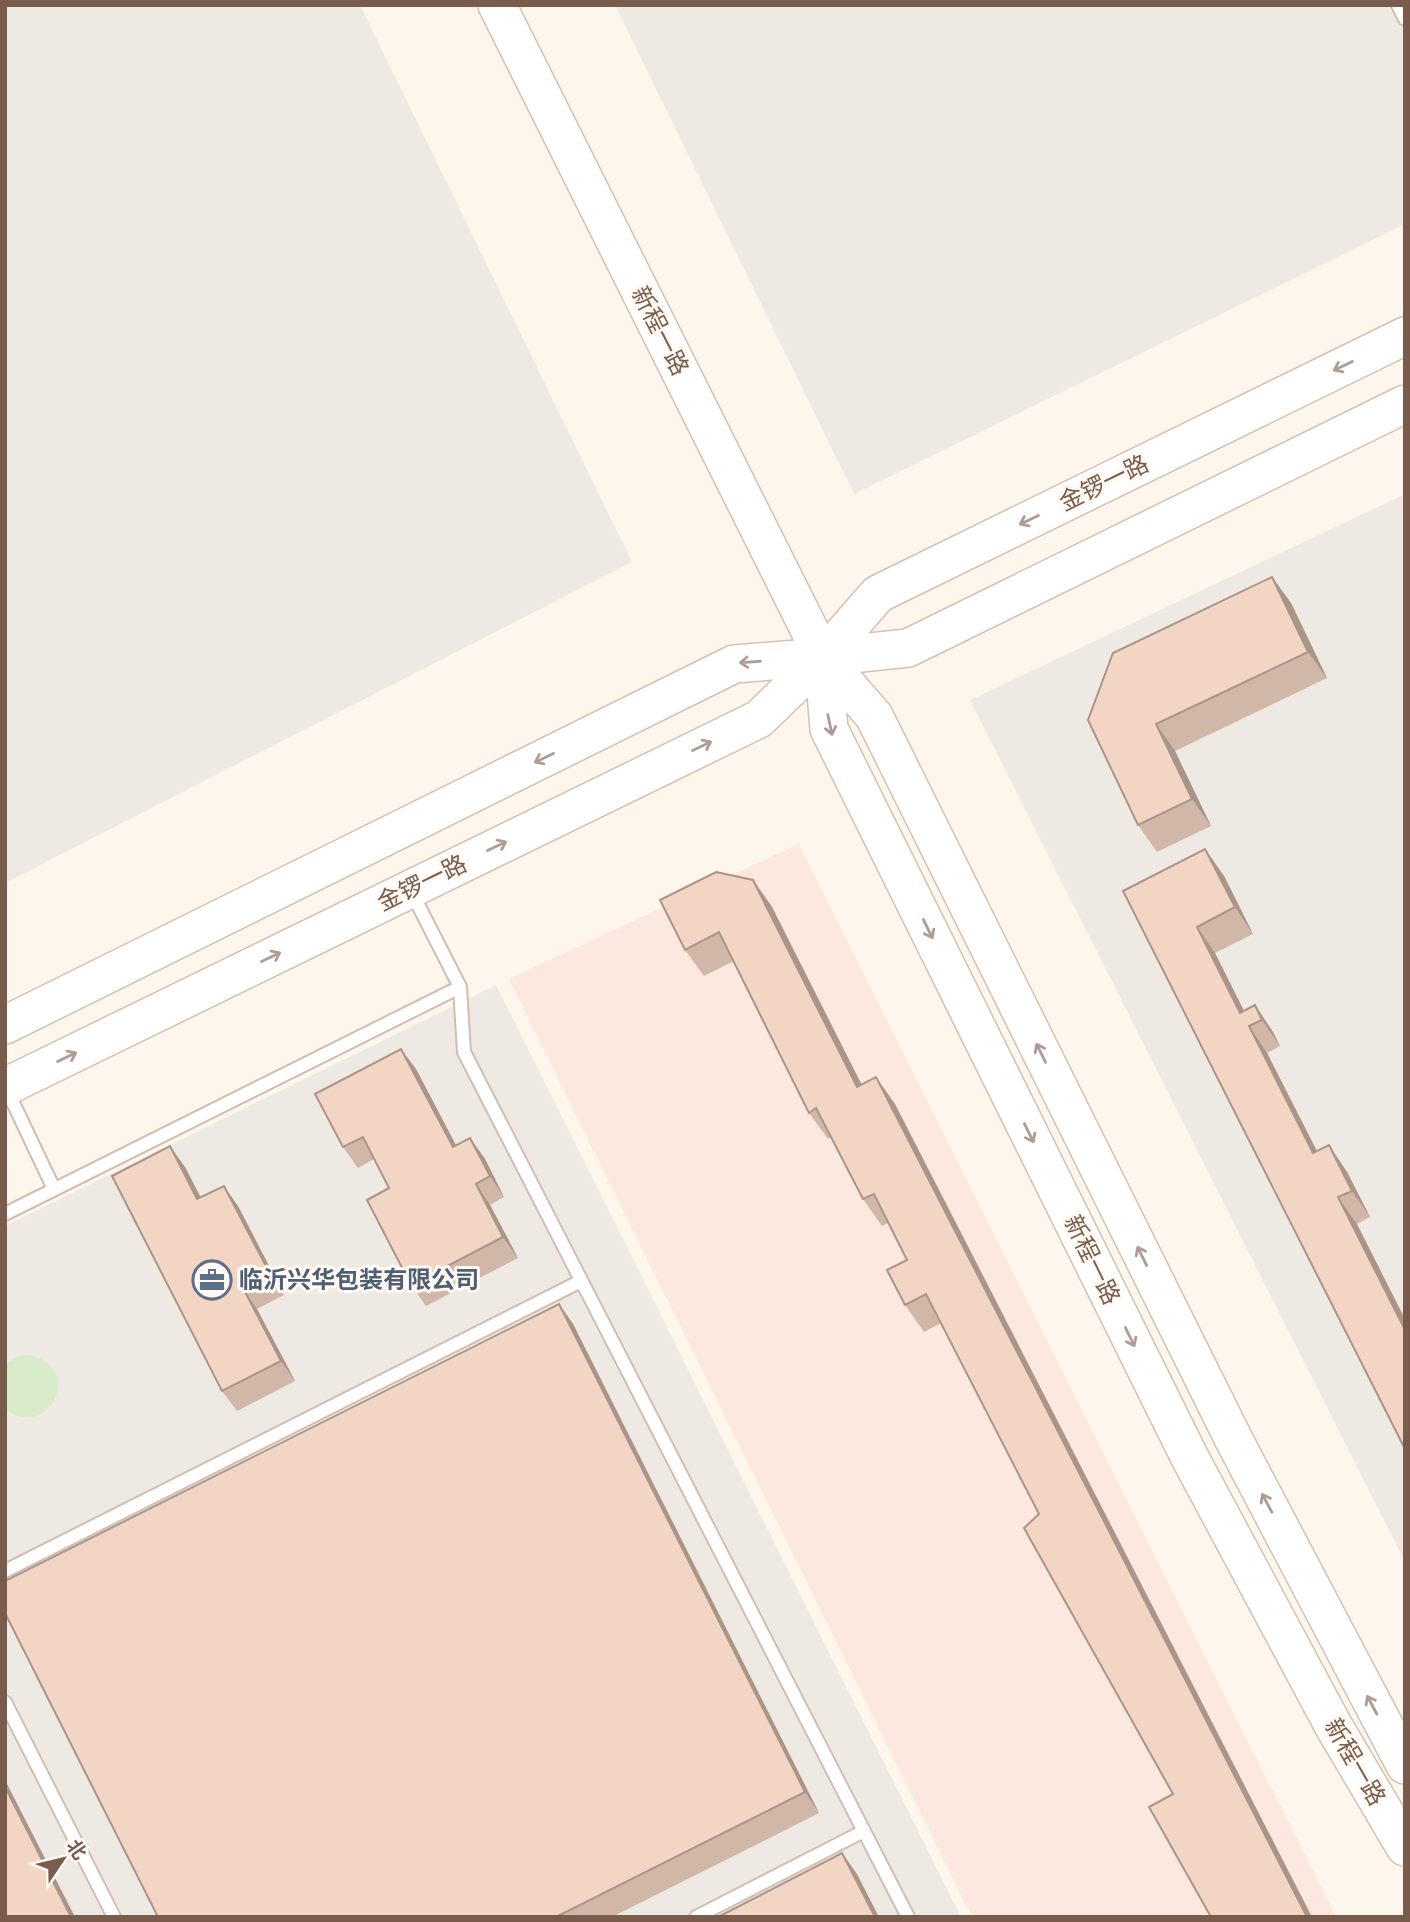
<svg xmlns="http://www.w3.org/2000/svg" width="1410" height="1922" font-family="Jost,'Noto Sans SC',sans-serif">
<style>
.commercial{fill:#fde8e0}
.industrial{fill:#efe9e4}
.green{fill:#d8ecc9}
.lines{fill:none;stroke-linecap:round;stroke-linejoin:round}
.lane-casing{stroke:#d1beb0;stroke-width:16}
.secondary-casing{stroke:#d6c0b0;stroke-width:40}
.lane{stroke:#fff;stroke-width:12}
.secondary{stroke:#fff;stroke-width:37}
.wall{fill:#d1b7a8}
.shaded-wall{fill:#aa9588}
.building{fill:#f3d5c3;stroke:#aa9588;stroke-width:2}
.oneway{stroke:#af9d94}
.labels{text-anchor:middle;stroke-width:6;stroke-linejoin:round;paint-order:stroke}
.street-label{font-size:24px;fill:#7a5c4d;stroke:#fffaf3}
.service-label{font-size:24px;font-weight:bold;fill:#4e5e75;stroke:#fffaf3;text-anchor:start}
</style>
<rect width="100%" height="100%" fill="#fdf6ec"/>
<!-- commercial -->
<path class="commercial" d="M799 844 1227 1700 1336 1917H972L509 979Z"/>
<!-- industrial -->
<path class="industrial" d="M5 5H360L632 562 5 883Z
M615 5H1405V224L854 494Z
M1405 494V1562L970 700Z
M496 985 961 1917H5V1226Z"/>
<!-- green -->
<path class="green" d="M29 1355C89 1368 44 1444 5 1408V1365L18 1356Z"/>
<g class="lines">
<!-- lane casing -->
<g class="lane-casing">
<path id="lane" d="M1398 5 1405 19
M460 987 464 1052 908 1917
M7 1090 54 1189
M5 1214 460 987 411 891
M5 1571 581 1281
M5 1702 114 1917
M696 1917 862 1832"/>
</g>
<!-- secondary casing -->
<g class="secondary-casing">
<path id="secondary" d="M497 5 823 657 874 716 1234 1440 1405 1765
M823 657 829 729 1189 1456 1333 1725 1405 1847
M5 1025 734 664 823 657 878 594 1405 336
M5 1087 759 719 823 657 908 648 1405 404"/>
</g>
<!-- lane -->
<use href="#lane" class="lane"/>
<!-- secondary -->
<use href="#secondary" class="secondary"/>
</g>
<!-- wall -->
<path class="wall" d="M1272 577 1291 603 1327 678 1175 751 1211 826 1157 852 1138 825 1113 653Z
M1205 849 1224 876 1253 934 1215 953 1244 1011 1255 1005 1273 1032 1280 1046 1267 1053 1317 1151 1347 1172 1370 1217 1357 1224 1123 891Z
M753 880 772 907 861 1085 895 1104 1173 1794 1039 1514 941 1323 924 1332 905 1305 907 1260 888 1223 882 1226 863 1199 831 1137 828 1139 809 1113 734 961 704 976 685 950Z
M416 1069 456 1146 470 1138 485 1159 504 1197 490 1205 518 1258 426 1306 411 1285 389 1188 374 1159 358 1168 343 1147Z
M185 1167 200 1197 238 1206 284 1295 257 1309 295 1381 237 1411 222 1391Z
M559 1304 573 1324 819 1813 612 1917H158Z"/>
<!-- shaded-wall -->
<path class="shaded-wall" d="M1272 577 1291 603 1327 678 1308 652Z
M1156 724 1175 751 1211 826 1192 799Z
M1205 849 1224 876 1253 934 1235 907Z
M753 880 772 907 876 1113 857 1087Z
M1197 927 1215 953 1251 1025 1240 1013Z
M1255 1005 1273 1032 1280 1046 1262 1020Z
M1249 1026 1267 1053 1331 1179 1313 1153Z
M401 1049 416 1069 468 1168 453 1147Z
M876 1077 895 1104 1312 1917H1307Z
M470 1138 485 1159 504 1197 490 1176Z
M1329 1145 1347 1172 1370 1217 1352 1191Z
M170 1146 185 1167 212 1219 197 1199Z
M476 1184 490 1205 518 1258 503 1237Z
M224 1186 238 1206 284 1295 270 1274Z
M1338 1197 1357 1224 1405 1319V1330Z
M243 1288 257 1309 295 1381 281 1361Z
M559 1304 573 1324 819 1813 805 1792Z
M5 1780 75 1917H71L5 1787Z
M842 1853 857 1874 879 1917H875Z"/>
<!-- building -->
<path class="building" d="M1272 577 1308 652 1156 724 1192 799 1138 825 1088 720 1113 653Z
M1205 849 1235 907 1197 927 1240 1013 1255 1005 1262 1020 1249 1026 1313 1153 1329 1145 1352 1191 1338 1197 1405 1330V1449L1123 891Z
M716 872 753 880 857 1087 876 1077 1307 1917H1211L1149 1807 1173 1794 1024 1528 1039 1514 926 1294 905 1305 887 1270 907 1260 874 1194 863 1199 816 1108 809 1113 719 932 685 950 660 900Z
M401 1049 453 1147 470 1138 490 1176 476 1184 503 1237 411 1285 367 1200 389 1188 363 1137 343 1147 315 1094Z
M170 1146 197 1199 224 1186 270 1274 243 1288 281 1361 222 1391 112 1176Z
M559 1304 805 1792 556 1917H158L5 1613V1581Z
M5 1787 71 1917H5Z
M842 1853 875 1917H718Z"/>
<!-- one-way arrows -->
<defs><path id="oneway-shaft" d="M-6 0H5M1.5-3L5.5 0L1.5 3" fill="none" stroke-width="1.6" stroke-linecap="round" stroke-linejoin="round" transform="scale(1.75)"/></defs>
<g class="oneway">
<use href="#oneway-shaft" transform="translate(1343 366) rotate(154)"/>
<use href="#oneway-shaft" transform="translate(1029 520) rotate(154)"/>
<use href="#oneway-shaft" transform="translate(750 662) rotate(176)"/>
<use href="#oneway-shaft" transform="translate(830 725) rotate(78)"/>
<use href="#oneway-shaft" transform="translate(702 746) rotate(-26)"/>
<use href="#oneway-shaft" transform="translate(544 758) rotate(154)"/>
<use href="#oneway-shaft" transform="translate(497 846) rotate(-26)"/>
<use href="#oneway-shaft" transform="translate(928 929) rotate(64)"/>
<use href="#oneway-shaft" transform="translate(271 957) rotate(-26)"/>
<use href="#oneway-shaft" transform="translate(1041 1053) rotate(-116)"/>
<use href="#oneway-shaft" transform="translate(67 1057) rotate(-26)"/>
<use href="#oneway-shaft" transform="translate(1029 1133) rotate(64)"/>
<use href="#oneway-shaft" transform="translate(1142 1256) rotate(-116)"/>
<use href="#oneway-shaft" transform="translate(1130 1337) rotate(64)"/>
<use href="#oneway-shaft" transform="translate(1267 1503) rotate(-118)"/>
<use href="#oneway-shaft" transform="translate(1372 1705) rotate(-118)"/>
</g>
<!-- icons -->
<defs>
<g id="office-ring" transform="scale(2.0125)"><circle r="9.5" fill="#fffaf3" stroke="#5c6f8a" stroke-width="1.5"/><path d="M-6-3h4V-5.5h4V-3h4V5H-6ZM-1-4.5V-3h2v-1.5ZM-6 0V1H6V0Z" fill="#5c6f8a"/></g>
</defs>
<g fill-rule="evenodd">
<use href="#office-ring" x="212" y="1280"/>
</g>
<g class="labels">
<!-- street labels -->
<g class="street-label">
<text transform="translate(660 331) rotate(63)" y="8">新程一路</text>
<text transform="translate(1104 483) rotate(-26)" y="8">金锣一路</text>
<text transform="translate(422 883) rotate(-26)" y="8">金锣一路</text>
<text transform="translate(1092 1260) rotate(64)" y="8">新程一路</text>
<text transform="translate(1355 1762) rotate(60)" y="8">新程一路</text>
</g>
<!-- service labels -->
<g class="service-label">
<text x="239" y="1288">临沂兴华包装有限公司</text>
</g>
</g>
<!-- border -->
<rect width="1410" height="1922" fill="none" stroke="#7a5c4d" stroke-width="14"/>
<!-- north arrow -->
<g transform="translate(63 1859) rotate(55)" stroke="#fffaf3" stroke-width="5" paint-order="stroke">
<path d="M0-5L12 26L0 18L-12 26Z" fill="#7a5c4d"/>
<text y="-10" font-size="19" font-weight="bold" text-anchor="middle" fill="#7a5c4d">北</text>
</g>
</svg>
